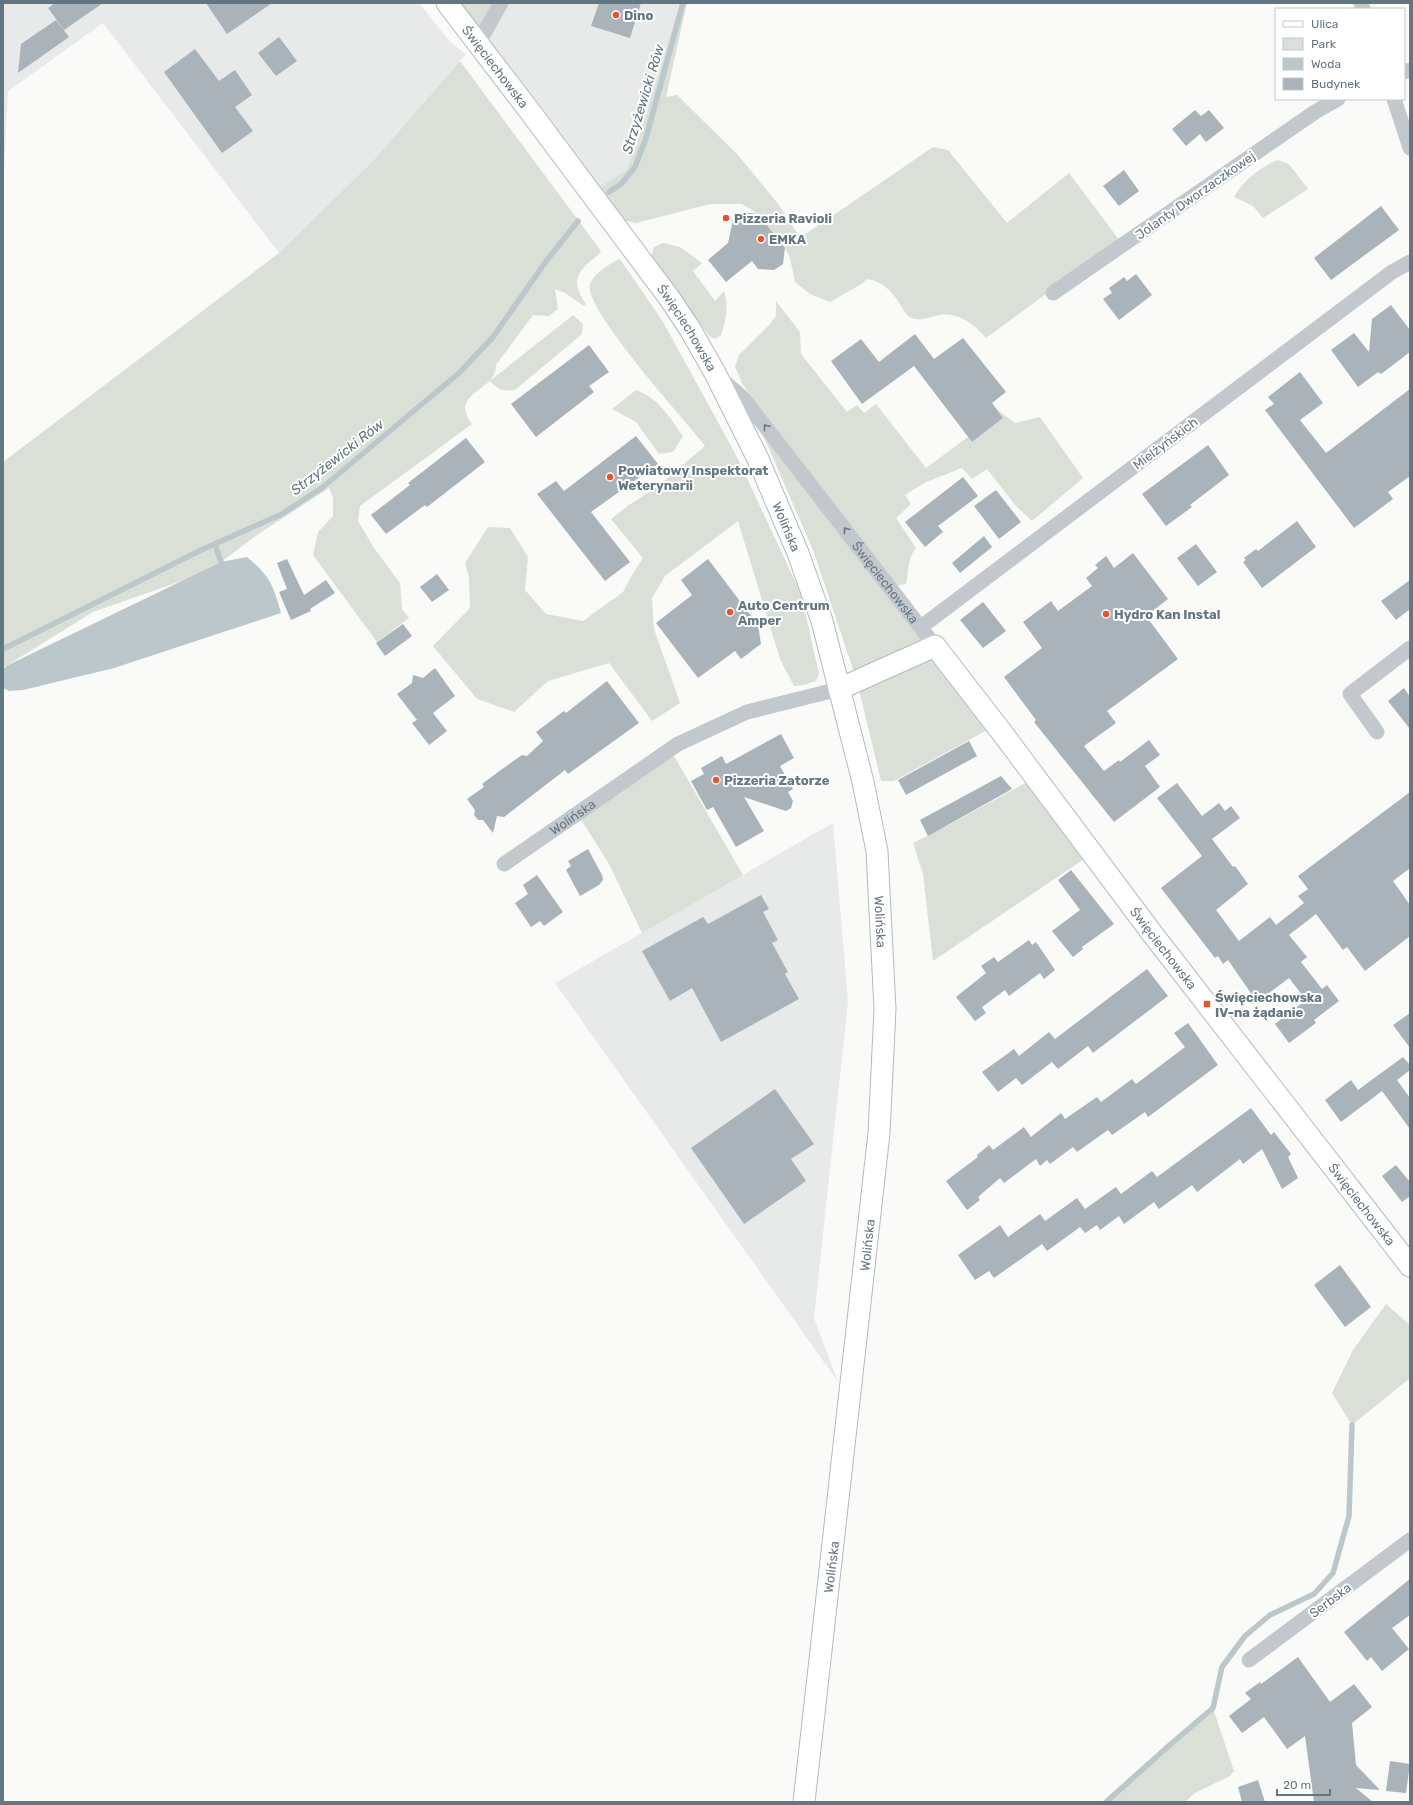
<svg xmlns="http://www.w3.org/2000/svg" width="1413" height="1805" font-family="Rubik,sans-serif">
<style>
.built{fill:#e8e9e9}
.green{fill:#dadfd7}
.water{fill:#bbc7cb}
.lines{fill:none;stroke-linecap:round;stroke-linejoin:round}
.stream{stroke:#bbc7cb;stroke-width:5.5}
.building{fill:#aab3b9}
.secondary-casing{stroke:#b3babf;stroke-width:23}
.street{stroke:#c3c8cc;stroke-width:15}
.secondary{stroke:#fff;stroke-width:21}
.oneway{stroke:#6a7a87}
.poi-dot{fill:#e4572e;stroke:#fff;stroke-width:1.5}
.labels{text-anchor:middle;stroke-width:4;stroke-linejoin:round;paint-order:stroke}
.poi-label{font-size:13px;font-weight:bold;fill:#657683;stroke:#fff;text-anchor:start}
.street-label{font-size:13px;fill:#657683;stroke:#fff}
.water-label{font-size:14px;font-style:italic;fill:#60757c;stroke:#fff}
</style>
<rect width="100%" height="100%" fill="#fafaf8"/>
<!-- built -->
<path class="built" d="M3 3H419L451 43 466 54 373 161 279 253 103 23 8 91 3 191Z
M501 3H680L637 145 626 170 591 193 484 35Z
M833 823 848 1001 814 1318 838 1382 555 983Z"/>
<!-- green -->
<path class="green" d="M460 3H501L484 35Z
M680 3H687L666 97 677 95 738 155 779 205 800 238 933 147 948 150 1007 223 1069 173 1123 245 1061 283 986 338C974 324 959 312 939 315 930 316 921 322 912 318 906 316 903 309 900 304 892 291 882 281 867 279L863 283 830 302 810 294 795 282 790 258 785 248 758 214 742 204H710L636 223 621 220 591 193 626 170 637 145Z
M460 61 601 251C598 257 592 259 587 264 572 278 576 289 586 304L584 306 565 293 555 289 558 309 549 316 533 315 496 365 495 372 491 380 573 315 583 324 582 334 515 390C504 392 497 389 490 381 473 395 455 402 472 424L360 506 358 521 374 548 400 583 402 609 409 618 377 642 313 555 318 532 333 516V498L329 488 257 535 221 562 190 578 93 612 6 666H3V462L279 253 373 161Z
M1278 160 1289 164 1308 189 1263 218 1253 206 1234 197C1244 179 1260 168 1278 160Z
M663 243 680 247 702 263 693 271 715 301 724 291C729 307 726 319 721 335L715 339 709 336 651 256 654 247Z
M620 259 663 322 736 455 801 594 819 674 816 681 804 685 794 686 780 659 738 521 665 576 652 598 654 629 680 703 652 721 609 663 548 681 514 712 477 699 433 646 470 608 469 577 465 563 488 527 510 528 528 557 525 590 546 614 583 621 623 592 632 575 643 558 611 519 629 505 657 487 705 446C687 422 584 310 590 285 593 274 610 263 620 259Z
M776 301 800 332 801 354 847 412 857 405 864 413 876 404 926 468 968 437 972 442 1003 418 996 409 1015 423 1040 417 1083 478 1032 521 1016 506 987 469 972 479 962 468 926 482 905 495 911 504 896 518 916 548C907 558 909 571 906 584L896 586 743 385 735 367 739 355 770 324 776 316Z
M636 390C659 398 669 417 683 436L673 452 659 454 636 422 612 409Z
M760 428 989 729 894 781H881L857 681 813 550Z
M670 749 743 875 642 933 609 864 577 813Z
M1029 781 1087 857 933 961 923 874 913 843 956 821Z
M1386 1304 1410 1325V1378L1352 1425 1332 1393 1353 1350Z
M1213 1708 1234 1771 1230 1776 1195 1793 1185 1802H1106L1172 1743Z"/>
<!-- water -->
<path class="water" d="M247 557C270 576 273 585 281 613L114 668 23 690 9 691 3 688V670L6 666 221 562Z"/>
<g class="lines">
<!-- stream -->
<path class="stream" d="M609 192 621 184 635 167 646 138 683 3
M215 544 221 562
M3 649 199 551 282 514 323 487 459 373 493 337 547 260 578 221
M1106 1802 1172 1743 1213 1708 1222 1667 1245 1636 1270 1615 1314 1594 1333 1573 1349 1516 1352 1425"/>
</g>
<!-- building -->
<path class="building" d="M55 3H103L64 30 48 8Z
M206 3H272L227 34Z
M599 3H641L630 38 591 26Z
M56 20 69 37 18 73 21 44Z
M279 37 297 61 276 76 258 53Z
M195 49 219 81 235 70 252 95 235 107 253 131 222 153 164 72Z
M1195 110 1201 116 1209 110 1224 128 1206 142 1200 134 1186 146 1172 129Z
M1124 170 1139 191 1119 206 1103 186Z
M1381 206 1399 230 1331 280 1314 258Z
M742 212 758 214 785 248 783 264 774 270 758 269 752 261 726 282 708 260 728 243 733 220Z
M1136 274 1152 295 1119 320 1103 299 1112 293 1109 288 1124 277 1127 281Z
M1391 305 1410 330V352L1381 374 1378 372 1358 387 1331 350 1354 333 1369 352 1372 319Z
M915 334 934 359 963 338 1006 392 992 403 1003 418 972 442 914 366 862 404 831 361 861 339 879 362Z
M589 345 609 372 589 386 594 392 536 437 511 404Z
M1300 372 1323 403 1300 420 1326 453 1410 389V476L1388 492 1393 499 1354 528 1265 410 1274 404 1268 397Z
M636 436 658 464 591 512 630 562 605 581 537 494 556 481 564 491Z
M466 438 485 462 427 507 425 505 386 534 371 515 410 485 408 483Z
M1208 445 1229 475 1190 505 1192 507 1166 526 1142 494Z
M963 477 978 496 938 526 943 532 925 547 905 522Z
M996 490 1021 522 999 539 974 506Z
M1297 521 1316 547 1262 588 1243 562 1246 560 1244 558 1256 549 1258 551Z
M984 536 992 547 960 573 952 563Z
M1196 544 1217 572 1198 586 1177 558Z
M1133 553 1168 599 1146 616 1178 659 1107 711 1116 723 1084 746 1104 771 1119 760 1120 762 1149 740 1160 755 1145 766 1160 787 1114 822 1034 722 1036 720 1004 677 1042 648 1023 622 1051 601 1058 611 1092 586 1086 578 1098 568 1095 565 1106 556 1114 568Z
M287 559 304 595 326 580 335 593 310 609 311 611 291 620 279 592 287 589 277 563Z
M708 559 758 625 761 644 741 659 735 651 698 678 656 623 692 595 681 580Z
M437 574 449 590 432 602 420 587Z
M1410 580V609L1396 620 1381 601Z
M983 602 1006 631 983 648 960 620Z
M403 624 412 636 385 656 376 643Z
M435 668 455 696 433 713 447 731 429 745 412 723 417 720 397 694 412 683 413 675 423 678Z
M607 681 639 723 568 774 565 770 504 817 497 816 493 833 483 820H478L474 815 475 810 467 799 484 787 482 784 505 767 522 755 527 756 543 741 536 732 564 711 566 713Z
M1404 688 1410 697V729L1388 701Z
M781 734 794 758 780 766 793 789 788 792 793 801 791 808 786 811 744 797 764 831 736 847 713 807 707 810 691 781 704 774 701 768 722 756 726 764Z
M969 741 977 756 906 795 898 780Z
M1001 776 1012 789 928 836 920 820Z
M1177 783 1202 816 1219 803 1225 811 1231 806 1240 818 1212 839 1233 867 1235 866 1248 884 1216 910 1239 941 1270 917 1276 925 1304 903 1298 896 1308 889 1298 876 1410 792V868L1393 881 1410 905V936L1365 971 1347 947 1343 950 1316 914 1289 935 1307 957 1301 962 1322 989 1327 985 1339 1001 1314 1020 1316 1023 1289 1043 1275 1024 1306 1000 1289 978 1257 1002 1228 960 1223 964 1218 956 1215 958 1161 888 1202 856 1157 798Z
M588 849 602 875 603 880 599 885 580 896 566 870 571 866 568 861Z
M1071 870 1114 924 1082 947 1083 949 1073 957 1052 931 1080 910 1058 880Z
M537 875 563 912 544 926 540 921 531 927 515 903 528 894 523 885Z
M761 895 769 909 763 912 778 940 772 943 788 972 785 974 799 999 721 1042 692 988 670 1001 642 951 703 917 708 924Z
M1029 940 1032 945 1036 942 1055 970 1044 979 1040 973 1009 996 1005 990 982 1007 986 1013 975 1021 956 997 986 973 981 966 994 957 998 962Z
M1147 969 1168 996 1093 1053 1088 1046 1058 1069 1052 1062 1022 1085 1016 1078 998 1092 982 1072 1014 1049 1019 1056 1049 1032 1055 1039Z
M1410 1013V1048L1393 1025Z
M1188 1023 1218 1065 1148 1117 1145 1112 1112 1135 1108 1130 1077 1152 1073 1147 1050 1164 1047 1160 1040 1166 1036 1159 1004 1183 1000 1178 978 1197 980 1200 967 1210 946 1181 978 1157 977 1155 989 1145 993 1150 1024 1127 1031 1137 1061 1113 1065 1119 1097 1097 1101 1102 1132 1079 1136 1084 1185 1047 1174 1033Z
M1403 1057 1410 1065V1070L1397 1080 1410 1098V1129L1382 1091 1341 1122 1325 1100 1351 1080 1358 1090Z
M775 1089 814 1144 791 1159 806 1181 744 1224 691 1148Z
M1251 1108 1271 1135 1274 1132 1291 1154 1288 1157 1298 1178 1282 1189 1262 1149 1243 1164 1240 1159 1197 1192 1192 1185 1159 1209 1154 1202 1124 1224 1119 1216 1100 1230 1097 1225 1085 1233 1080 1227 1047 1251 1042 1244 994 1278 989 1271 975 1280 958 1255 1000 1225 1008 1237 1040 1214 1045 1221 1077 1198 1085 1209 1116 1187 1121 1194 1152 1171 1157 1177Z
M1396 1165 1410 1182V1196L1402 1202 1382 1176Z
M1340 1265 1371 1307 1345 1327 1314 1285Z
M1410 1579V1615L1392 1628 1409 1649 1382 1671 1371 1657 1367 1661 1344 1632Z
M1298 1657 1330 1702 1354 1684 1372 1707 1352 1723 1356 1765 1380 1790 1356 1788 1373 1802H1314L1305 1736 1287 1749 1264 1717 1242 1733 1229 1716 1251 1699 1245 1693 1260 1682 1261 1684Z
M1390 1761 1410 1764 1406 1793 1386 1791Z
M1258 1780 1265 1802H1242L1238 1787Z"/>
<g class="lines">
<!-- secondary casing -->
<g class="secondary-casing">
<g id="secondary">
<path id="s3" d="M447 3 528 109 670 299 690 329 715 373 758 459 798 553 822 621 863 782 877 851 885 1009 879 1133 804 1802"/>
<path id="s4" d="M839 689 935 646 1000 730 1151 932 1410 1266"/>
</g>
</g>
<!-- street -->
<g class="street">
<path d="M1361 3 1363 9"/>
<path d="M478 44 501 3"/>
<path d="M1404 72 1410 70"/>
<path d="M1394 99 1410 148"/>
<path d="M1053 293 1315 112 1338 99"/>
<path id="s1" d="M721 379 744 399 935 646"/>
<path d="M921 627 1392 272 1410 262"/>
<path d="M1377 732 1350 694 1410 648"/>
<path id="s2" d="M504 864 678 744 747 712 839 689"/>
<path d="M1249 1660 1410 1540"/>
</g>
<!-- secondary -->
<use href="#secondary" class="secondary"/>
</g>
<!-- one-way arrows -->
<defs><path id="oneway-chevron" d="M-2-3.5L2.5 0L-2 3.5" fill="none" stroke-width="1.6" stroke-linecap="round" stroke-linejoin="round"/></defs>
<g class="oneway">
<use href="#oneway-chevron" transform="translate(766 427) rotate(-129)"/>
<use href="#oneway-chevron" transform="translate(846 530) rotate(-128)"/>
</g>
<!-- markers -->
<g class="poi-dot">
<circle cx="616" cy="15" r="4"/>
<circle cx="726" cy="218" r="4"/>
<circle cx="761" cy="239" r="4"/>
<circle cx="610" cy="477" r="4"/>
<circle cx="730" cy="612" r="4"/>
<circle cx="1106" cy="614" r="4"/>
<circle cx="716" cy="780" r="4"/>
<rect x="1203" y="1000" width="8" height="8" rx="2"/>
</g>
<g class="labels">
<!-- poi labels -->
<g class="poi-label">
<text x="624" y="20">Dino</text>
<text x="734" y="223">Pizzeria Ravioli</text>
<text x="769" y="244">EMKA</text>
<text x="618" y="475">Powiatowy Inspektorat<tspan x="618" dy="15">Weterynarii</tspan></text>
<text x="738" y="610">Auto Centrum<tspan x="738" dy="15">Amper</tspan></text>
<text x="1114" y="619">Hydro Kan Instal</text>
<text x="724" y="785">Pizzeria Zatorze</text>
<text x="1215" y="1002">Święciechowska<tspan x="1215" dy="15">IV-na żądanie</tspan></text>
</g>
<!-- street labels -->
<g class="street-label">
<text dy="5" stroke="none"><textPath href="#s3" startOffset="80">Święciechowska</textPath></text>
<text transform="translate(1195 195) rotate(-35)" y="5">Jolanty Dworzaczkowej</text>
<text dy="5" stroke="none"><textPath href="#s3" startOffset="404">Święciechowska</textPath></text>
<text transform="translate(1165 443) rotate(-37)" y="5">Mielżyńskich</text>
<text dy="5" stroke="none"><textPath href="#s3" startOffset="627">Wolińska</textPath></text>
<text dy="5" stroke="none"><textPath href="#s1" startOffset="262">Święciechowska</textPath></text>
<text dy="5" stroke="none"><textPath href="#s2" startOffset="83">Wolińska</textPath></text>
<text dy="5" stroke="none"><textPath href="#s3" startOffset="1035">Wolińska</textPath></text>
<text dy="5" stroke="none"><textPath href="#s4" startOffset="484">Święciechowska</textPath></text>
<text dy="5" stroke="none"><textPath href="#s4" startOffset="808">Święciechowska</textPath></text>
<text transform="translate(867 1245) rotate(-84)" y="5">Wolińska</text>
<text transform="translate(831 1567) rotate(-83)" y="5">Wolińska</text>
<text transform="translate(1330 1600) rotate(-37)" y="5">Serbska</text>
</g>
<!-- water labels -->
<g class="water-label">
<text transform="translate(643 99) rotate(-73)" y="5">Strzyżewicki Rów</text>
<text transform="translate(337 457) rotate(-38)" y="5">Strzyżewicki Rów</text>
</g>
</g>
<!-- border -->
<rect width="1413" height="1805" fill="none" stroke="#657683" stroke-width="8"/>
<!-- legend -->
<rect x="1275" y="8" width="130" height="92" fill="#ffffff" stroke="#c1c8cd"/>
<rect x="1283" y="21" width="20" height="6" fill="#ffffff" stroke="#c1c8cd"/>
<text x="1311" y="28" font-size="12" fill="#657683">Ulica</text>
<rect x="1283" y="38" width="20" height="12" fill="#dadfd7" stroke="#c1c8cd"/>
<text x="1311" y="48" font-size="12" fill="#657683">Park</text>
<rect x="1283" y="58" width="20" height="12" fill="#bbc7cb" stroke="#c1c8cd"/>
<text x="1311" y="68" font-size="12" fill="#657683">Woda</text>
<rect x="1283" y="78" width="20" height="12" fill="#aab3b9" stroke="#c1c8cd"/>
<text x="1311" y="88" font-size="12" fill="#657683">Budynek</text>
<!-- scale -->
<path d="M1277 1789v6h53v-6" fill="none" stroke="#657683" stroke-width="2"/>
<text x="1283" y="1789" font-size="12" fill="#657683" stroke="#ffffff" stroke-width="3" paint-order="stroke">20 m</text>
</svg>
